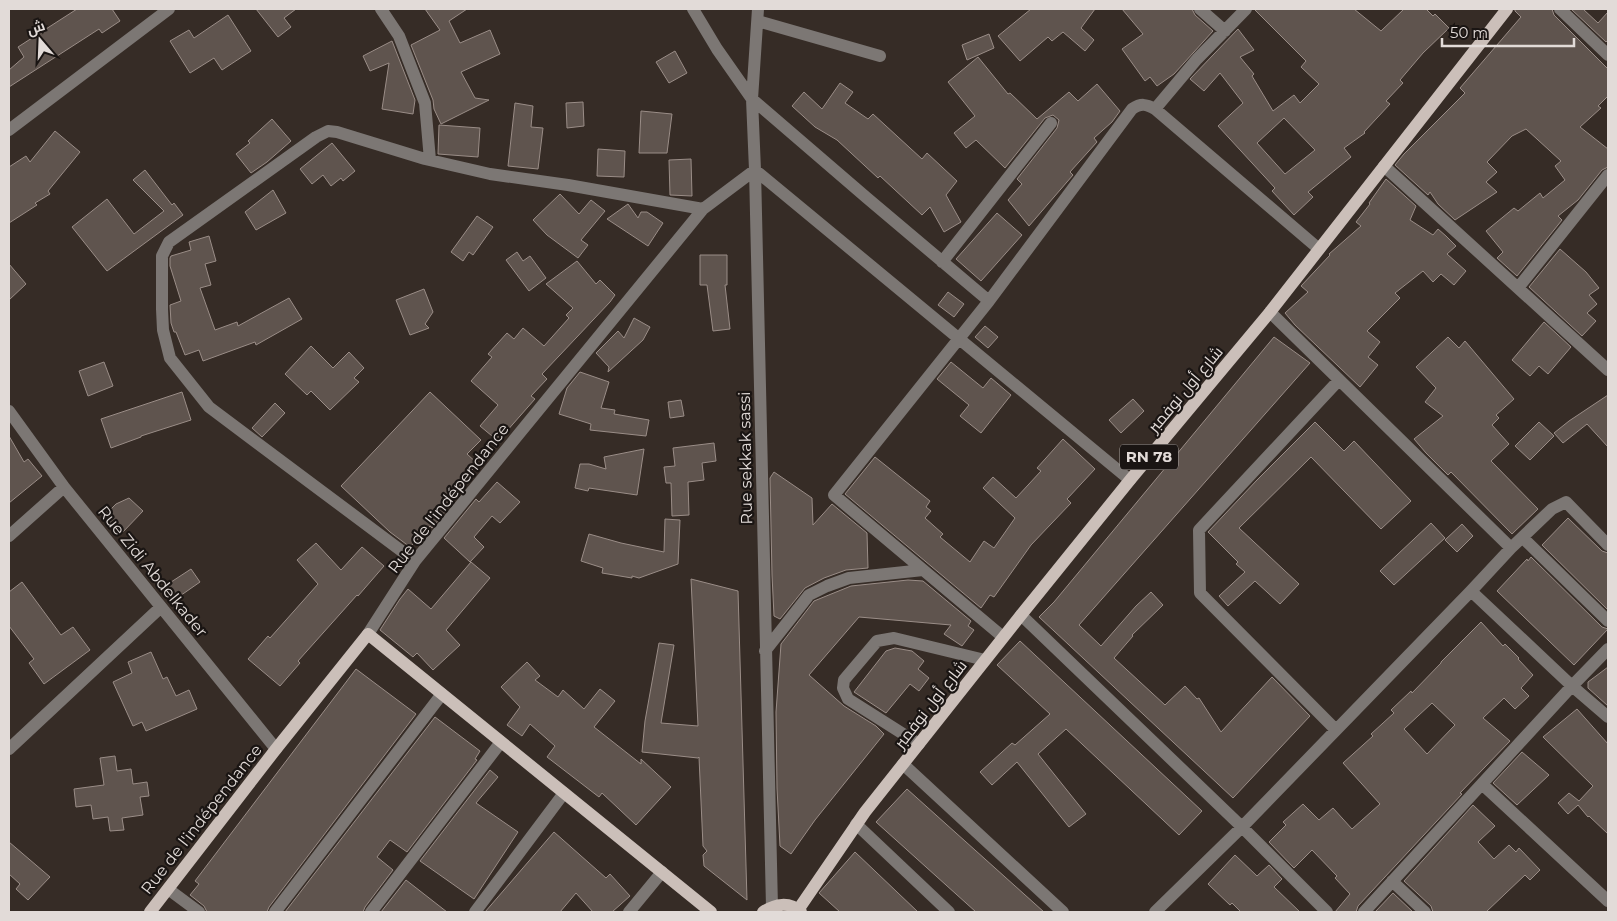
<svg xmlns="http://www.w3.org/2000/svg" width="1617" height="921" font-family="Montserrat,Cairo,sans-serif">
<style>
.building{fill:#5f544e;stroke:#9a8d87;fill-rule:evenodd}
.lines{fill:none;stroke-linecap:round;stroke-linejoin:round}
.minor{stroke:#7c7774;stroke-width:12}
.major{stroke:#cbbfb9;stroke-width:12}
.labels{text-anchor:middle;stroke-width:4.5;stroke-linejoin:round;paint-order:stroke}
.shield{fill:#1a1513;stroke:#a6a09d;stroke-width:1}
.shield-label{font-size:15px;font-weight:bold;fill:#e2dbd8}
.street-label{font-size:16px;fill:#e2dbd8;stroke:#1a1513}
</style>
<rect width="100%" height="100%" fill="#362c26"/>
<!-- building -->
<path class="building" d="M77 9H112L120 21 102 33 99 29 9 87V70L24 57 18 47Z
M256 9H296L284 18 291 27 278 37Z
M425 9H467L449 21 460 43 490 30 500 54 461 72 475 98 489 100 441 124 434 109 433 100 411 45 440 30Z
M1031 9H1095L1081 28 1094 40 1085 51 1063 32 1052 41 1048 37 1020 61 998 36Z
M1122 9H1192L1195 15 1213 31 1174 74 1157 86 1150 77 1145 81 1122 49 1143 34Z
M1254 9H1354L1381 31 1404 9H1426L1433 16 1435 14 1449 28 1423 53 1400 80 1403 83 1386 101 1390 104 1364 132 1365 133 1344 148 1351 157 1308 192 1313 197 1294 215 1272 191 1275 188 1218 126 1243 103 1220 73 1204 91 1190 79 1238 29 1254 50 1240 57 1254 74 1252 76 1273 111 1294 95 1300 103 1319 84 1301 67 1306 61ZM1284 118 1315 150 1285 174 1257 143Z
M1515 9H1552L1554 15 1608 69V96L1598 106 1601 108 1580 127 1608 149V167L1602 170 1578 200 1558 216 1562 220 1517 276 1497 258 1503 252 1486 231 1514 208 1518 211 1540 193 1543 198 1565 180 1555 166 1561 161 1526 129 1512 136 1487 162 1497 172 1486 182 1497 192 1455 220 1438 204 1430 192 1428 195 1395 165 1404 154 1465 93 1460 88 1521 17 1515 11Z
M1571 9H1583L1598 23 1608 12V40L1606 42Z
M228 15 251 51 222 70 214 58 190 73 170 41 189 30 194 38Z
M989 34 994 48 967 60 962 45Z
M392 41 415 100 413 114 382 109 389 63 370 71 363 56Z
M675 51 687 73 669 83 656 62Z
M978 57 1008 94 1010 93 1037 119 1069 92 1078 101 1097 84 1120 111 1112 122 1094 138 1097 142 1070 172 1073 175 1029 226 1008 200 1022 184 1017 179 1057 128 1059 120 1053 115 1045 118 1005 168 976 140 966 148 954 133 975 116 948 82Z
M840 83 853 92 845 103 868 119 873 114 922 159 927 153 957 181 946 195 961 222 944 232 930 207 922 215 880 176 878 178 837 140 815 127 792 106 804 92 822 109Z
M583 102 584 126 567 128 566 103Z
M515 103 533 106 531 127 543 128 538 169 508 166Z
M641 111 672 114 667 153H639Z
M272 119 291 141 267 162 251 173 236 154 250 143 248 141Z
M439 125 480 128 478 157 438 154Z
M55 131 80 152 48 191 50 194 35 203 37 205 9 223V167L26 156 30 162Z
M332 143 355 171 343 181 341 178 331 186 323 175 312 184 300 169Z
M598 149 625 151 624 177 597 176Z
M691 159 692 196 670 195 669 160Z
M145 170 172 205 174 203 183 215 107 271 72 227 107 199 134 234 164 211 133 180Z
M1386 179 1416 206 1410 220 1433 235 1438 229 1446 236 1456 246 1447 254 1466 271 1454 285 1441 274 1433 282 1423 271 1395 293 1400 298 1367 331 1380 342 1368 357 1378 365 1360 387 1295 325 1285 313 1308 292 1301 286 1330 255 1329 254 1361 226 1356 222 1370 204 1369 203Z
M273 190 286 213 256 230 245 212Z
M560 194 579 214 591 200 605 211 581 240 588 245 578 258 547 235 533 220Z
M628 204 638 218 641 212H647L663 223 648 246 607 219Z
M997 213 1022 235 981 281 956 259Z
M477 216 493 227 473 255 469 252 463 261 451 252Z
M209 236 216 261 205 264 211 285 200 288 215 330 237 322 238 326 289 298 302 319 256 345 255 342 203 361 199 350 185 355 176 332H174L171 323 170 305 181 301 170 266V258L171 256 191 250 189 242Z
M1560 249 1586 272 1599 288 1589 295 1597 304 1587 313 1596 321 1582 336 1529 287Z
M517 252 523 261 530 256 546 278 529 291 506 260Z
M700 255H727V285H725L730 329 713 331 707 285H700Z
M577 261 596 284 600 280 615 295 610 302 542 374 547 379 531 396 535 399 498 441 480 426 498 405 471 381 492 357 488 354 507 333 514 339 523 328 544 346 569 318 566 315 573 308 546 284Z
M9 264 26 284 9 300Z
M424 289 433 312 425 324 429 328 410 335 396 300Z
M948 292 964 304 954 317 938 305Z
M634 318 650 327 643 340 608 372 609 367 596 353 618 331 624 338Z
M1544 322 1571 347 1548 374 1539 366 1530 376 1512 360Z
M985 326 998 337 988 348 975 337Z
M1274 337 1310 363 1079 625 1101 646 1136 606 1151 592 1163 605 1132 635 1133 636 1114 658 1165 705 1185 686 1197 699 1199 698 1221 732 1272 677 1310 716 1233 798 1039 617 1054 602Z
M1448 337 1459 348 1465 341 1514 399 1496 415 1499 418 1492 425 1509 444 1491 461 1538 509 1512 534 1451 472 1448 475 1426 453 1414 439 1443 416 1425 402 1436 388 1416 367Z
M311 346 333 368 349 352 364 368 354 378 359 382 330 410 311 391 307 395 285 374Z
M104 362 113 386 88 396 79 371Z
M951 362 983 388 991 378 1011 395 981 433 960 416 969 405 937 379Z
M580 372 609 382 601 408 615 410 614 414 649 420 646 436 590 430 591 424 559 414 567 388Z
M182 392 191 420 141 436V437L111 448 101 419Z
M430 392 481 440 467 454 478 464 459 483 464 488 432 528 430 526 410 547 390 532 341 486Z
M1608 395V447L1587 424 1563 443 1554 433 1569 421Z
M1133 399 1144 411 1121 433 1109 420Z
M681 400 684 416 670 418 668 402Z
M275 403 285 413 262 437 252 428Z
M1315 422 1344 451 1354 441 1411 501 1381 529 1311 457 1239 528 1299 584 1280 604 1255 581 1228 606 1219 596 1245 572 1236 564 1238 562 1208 532 1257 480Z
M1539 422 1554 436 1530 460 1515 446Z
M9 436 24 462 28 459 42 476 9 503Z
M1063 439 1095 469 1067 499 1071 503 1031 545 994 597 990 595 981 608 845 494 875 457 930 501 926 507 931 511 925 518 943 534 940 537 970 562 984 541 994 548 1015 518 983 488 993 477 1016 498 1041 471 1037 468Z
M714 443 716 461 702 463 704 480 688 482 689 515 672 516 671 483H666L664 467 675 466 673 448Z
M644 449 637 495 589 488 588 491 575 488 580 464H589L606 469 604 457Z
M774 472 812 498 813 525 832 504 867 533 868 568 846 570 824 578 805 588 780 619 774 616 772 575 770 478Z
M497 482 520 502 500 523 492 516 474 537 484 547 470 562 444 538 476 499 479 502Z
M129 498 143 511 122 533 104 516 116 504Z
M1568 518 1602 551 1608 553V610L1542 545Z
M665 519 680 520 678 564 639 578 632 576V578L602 573 603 568 581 561 589 534 621 543 664 552Z
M1431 523 1445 538 1394 585 1380 571Z
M1462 524 1473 536 1457 552 1445 540Z
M316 543 341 570 362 547 384 566 358 596 357 595 298 661 300 663 280 686 248 659 268 636 270 638 318 584 297 560Z
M1531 557 1602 627 1608 629 1574 665 1497 591 1527 559 1528 561Z
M471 562 490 578 446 630 460 645 433 670 417 653 413 657 380 630 400 599 408 589 431 609Z
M191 569 200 582 177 598 168 584Z
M691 579 738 591 747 900 704 866 703 855 707 851 703 846 699 757 698 758 642 752 645 721 659 643 674 645 661 723 698 726Z
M908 580 923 581 971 621 968 626 974 630 962 646 944 634 951 625 859 617 809 675 844 706 876 726 884 734 815 820 791 854 780 846 777 788 776 712 781 644 814 601 851 586Z
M22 582 61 635 73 627 90 650 44 684 29 663 34 659 9 626V592Z
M1481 622 1503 646 1505 644 1519 658 1518 659 1533 675 1521 688 1529 696 1515 709 1504 698 1483 718 1510 741 1460 793 1462 794 1358 906 1356 912H1335L1350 894 1335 878 1337 876 1312 850 1294 868 1269 842 1286 825 1283 822 1303 804 1319 820 1333 808 1352 829 1380 804 1343 763 1373 736 1371 734 1394 713 1391 710 1411 691 1412 693 1441 663V662ZM1432 703 1455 725 1427 754 1404 729Z
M1020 641 1202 811 1179 835 1066 729 1038 754 1086 814 1069 827 1017 762 992 785 980 772 1012 743 1015 745 1050 714 997 665Z
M895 648 912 651 924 661 918 669 929 678 919 691 910 684 886 713 854 692 886 651Z
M151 652 163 679 167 677 176 696 189 690 197 709 146 731 142 722 133 726 113 682 132 673 128 662Z
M527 662 540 676 535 680 558 697 563 690 584 709 600 689 615 701 594 727 641 764V759L671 787 636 825 602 793 599 797 547 757 555 746 530 724 522 736 507 725 520 707 501 687Z
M1608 667V706L1588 688V682Z
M356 669 416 714 269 907 267 912H207L204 906 190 895 199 884 195 881Z
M1577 709 1608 744V834L1589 816 1588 817 1578 805 1568 814 1558 803 1569 793 1579 801 1593 786 1543 737Z
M435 717 480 751 475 759 477 760 407 852 390 840 377 857 393 870 365 907 363 912H285Z
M1522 752 1549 775 1517 805 1493 783Z
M115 756 117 771 131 769 133 784 147 782 149 796 140 797 143 815 122 818 124 830 110 831 108 817 93 819 91 805 76 807 74 789 104 785 100 758Z
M490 770 498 777 476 803 518 832 474 899 420 861Z
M907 789 1044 912H976L876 822Z
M1473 805 1495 826 1478 842 1494 859 1509 845 1516 852 1519 848 1540 870 1530 880 1525 875 1486 912H1433L1431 906 1404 881Z
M554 832 606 878 610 874 630 896 612 912H593L576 893 560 912H485Z
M9 842 50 877 28 900 16 889 20 884 9 874Z
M855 852 918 912H840L819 893Z
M1235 855 1257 876 1269 865 1282 879 1274 887 1300 912H1241L1232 903 1230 905 1208 884Z
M406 880 447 912H381Z
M1393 893 1413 912H1375Z"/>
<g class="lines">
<!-- minor -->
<path class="minor" d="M381 9 399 36 425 103 430 160
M693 9 717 49 752 99 867 198 989 301
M758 9 752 99 755 170 772 907
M1200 9 1225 31
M1560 9 1608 55
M758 21 880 56
M1155 109 1197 59 1246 9
M9 130 169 9
M1384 166 1608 370
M942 262 1051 123
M1518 288 1608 175
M9 411 64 487 276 749
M9 536 64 487
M1523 538 1608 621
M1511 548 1552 509 1566 502 1608 545
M415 561 209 407 170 358 163 330 162 309V256L169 242 316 137 328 131 337 132 425 159 490 174 568 185 703 209
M1471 591 1572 686 1608 717
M1021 615 1242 827 1327 912
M368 634 415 561 703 209 755 170 1130 480
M1003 637 834 495 989 301 1132 109C1141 103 1146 104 1155 109L1319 249
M765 651 809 595 827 586 849 578 923 570
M1336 730 1200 593 1199 530 1339 380
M919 744 848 699 843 688 844 680 877 641 894 638 985 660
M9 749 161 607
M903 764 1063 912
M1482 784 1608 901
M856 824 949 912
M1392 881 1425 912
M168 889 199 912
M275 912 442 694
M371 912 501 742
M475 912 564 793
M629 912 662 872
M1155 912 1242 827 1471 591 1511 548 1270 312
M1364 912 1572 686 1608 649"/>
<!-- major -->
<path class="major" d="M798 910 865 812 1021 615 1130 480 1270 312 1507 9
M150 912 276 749 368 634 711 912
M763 912C775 904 789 901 801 912"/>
</g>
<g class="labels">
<!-- shield labels -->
<rect class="shield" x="1120" y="444.5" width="58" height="25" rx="4"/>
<g class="shield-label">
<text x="1149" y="462">RN 78</text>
</g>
<!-- street labels -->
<g class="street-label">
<text transform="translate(1185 389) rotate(-50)" y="6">شارع أول نوفمبر</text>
<text transform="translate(745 458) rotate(-91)" y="6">Rue sekkak sassi</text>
<text transform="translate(448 498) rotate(-52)" y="6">Rue de l'indépendance</text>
<text transform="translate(153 571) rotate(51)" y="6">Rue Zidi Abdelkader</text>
<text transform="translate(930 704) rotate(-52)" y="6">شارع أول نوفمبر</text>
<text transform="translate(201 819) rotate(-52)" y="6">Rue de l'indépendance</text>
</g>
</g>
<!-- border -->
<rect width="1617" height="921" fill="none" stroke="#e2dbd8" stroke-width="20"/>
<!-- north arrow -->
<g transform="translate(40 40) rotate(341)" stroke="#1a1513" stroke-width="4" paint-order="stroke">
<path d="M0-4L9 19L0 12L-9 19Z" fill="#e2dbd8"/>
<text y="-8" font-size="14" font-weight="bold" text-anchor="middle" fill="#e2dbd8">ش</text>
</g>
<!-- scale -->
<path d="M1442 38v8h132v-8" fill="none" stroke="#e2dbd8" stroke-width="2.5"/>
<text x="1450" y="38" font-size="15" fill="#e2dbd8" stroke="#1a1513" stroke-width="4" paint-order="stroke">50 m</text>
</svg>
